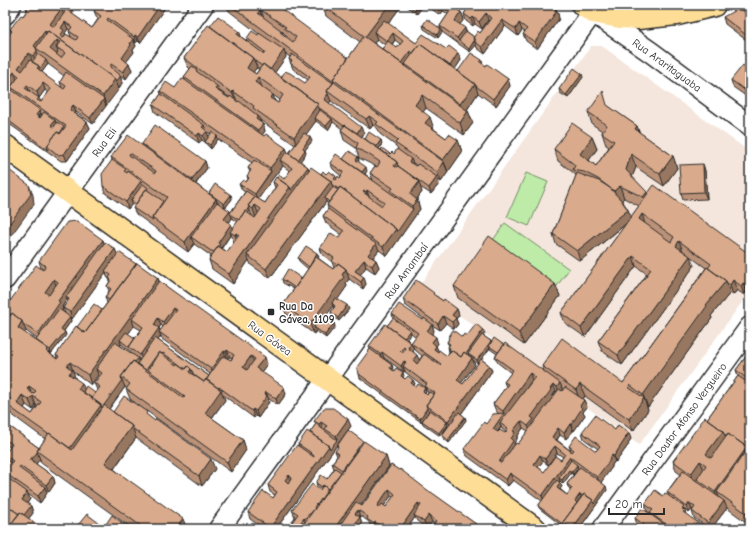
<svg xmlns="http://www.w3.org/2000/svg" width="755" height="534" font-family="'Comic Neue',sans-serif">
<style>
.built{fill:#f4e6dc}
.green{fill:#beeba8;stroke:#748b6a}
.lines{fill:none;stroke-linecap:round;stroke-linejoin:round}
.minor-casing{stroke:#2b2b2b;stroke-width:23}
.major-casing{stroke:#2b2b2b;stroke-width:25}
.minor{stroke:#fff;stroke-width:20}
.major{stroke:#fedd96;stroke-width:22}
.wall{fill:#bb9278;stroke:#2b2b2b;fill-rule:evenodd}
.shaded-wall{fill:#987761;stroke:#2b2b2b}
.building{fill:#d9aa8b;stroke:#2b2b2b;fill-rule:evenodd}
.poi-dot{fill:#2b2b2b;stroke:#fff;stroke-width:1.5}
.labels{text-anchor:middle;stroke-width:3;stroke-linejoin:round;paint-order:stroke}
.street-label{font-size:11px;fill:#2b2b2b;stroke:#fff}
.poi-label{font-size:11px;font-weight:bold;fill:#2b2b2b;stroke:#fff;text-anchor:start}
</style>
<rect width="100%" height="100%" fill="#fff"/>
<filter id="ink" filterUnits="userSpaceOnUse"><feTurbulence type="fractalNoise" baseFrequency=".025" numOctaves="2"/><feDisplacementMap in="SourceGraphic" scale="8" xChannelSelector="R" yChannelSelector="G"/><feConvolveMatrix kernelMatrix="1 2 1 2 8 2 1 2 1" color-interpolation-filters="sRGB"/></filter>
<g filter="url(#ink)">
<!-- built -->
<path class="built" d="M591 46H602L750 152V291L639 445 419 286Z"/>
<!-- green -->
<path class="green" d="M526 173 548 182 529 226 507 217Z
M505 223 569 269 555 289 491 243Z"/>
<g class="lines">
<!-- minor casing -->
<g class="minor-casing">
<path id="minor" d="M593 12 652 53 750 126
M5 14 11 5
M5 279 203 5
M219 529 598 5
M603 529 750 327"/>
</g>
<!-- major casing -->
<g class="major-casing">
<path id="major" d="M583 5 593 12 620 17 638 18 677 14 714 5
M5 146 535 529"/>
</g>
<!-- minor -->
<use href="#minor" class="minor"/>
<!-- major -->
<use href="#major" class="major"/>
</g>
<!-- wall -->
<path class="wall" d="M70 5 73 12 72 14 92 28 98 19 97 18 94 11 99 5H167L140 43 138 41 136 43 134 42 136 46 133 50 134 52 126 62 129 64 132 70 126 79 120 75 122 81V83L93 124 76 112 75 113 87 122 90 128 67 161H61L5 121V37L6 38 11 32 10 29 23 16 27 10 26 8ZM68 29 70 30 69 31 71 37 66 35 65 33ZM48 64 64 76 60 82 62 88 48 78 42 72ZM17 79 11 87 12 90 6 98 5 94ZM45 90 48 92 41 102 39 98ZM41 114H42L40 118 39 117Z
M226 5H253L260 10 262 16 264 18 261 10 348 58 360 42 326 16 322 5H402L388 24 416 43 446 49 458 53 461 60 455 69 458 71 482 60 483 64 508 79 510 86 496 106 478 93 467 110 468 111 473 123 464 135 426 108 423 112 434 129 446 138 458 140 462 152 441 182 438 180 439 184 431 194 420 187 422 192 417 199 420 209 387 256 379 250 373 258 376 260 379 267 375 273 366 267 360 275 366 284 363 289 349 279 346 283 347 286 337 300 349 309 339 321 332 316 331 312 334 307 333 306 325 317 334 323 335 327 326 338 316 331 314 334 286 314 283 305 294 289 283 283 282 279 301 278 303 276 308 269 299 261 298 258 319 257 318 258 333 269 334 268 332 262 322 254 320 248 339 238 342 235 326 223 323 216 328 209 327 205 328 203 326 202 270 278 251 265 249 260 233 284 212 269 209 260 211 256 194 244 188 252 136 214 133 208 135 206 132 204 128 209 105 193 103 186 112 160 111 157 143 146 142 144 205 161 207 168 196 184 210 195 209 193 231 195 232 199 225 208 216 201 217 202 230 213 245 192 242 190 239 184 246 182 248 179 247 176 250 172 248 168 252 163 218 139 211 149 207 145 206 143 202 140 199 143 155 112 153 105 161 94 160 91 175 88 185 80 184 77 190 69 188 67 184 58 210 26 239 31 241 37 249 42 247 38 258 35 259 34 229 11ZM282 31 286 35 287 37 283 34ZM377 39 385 45 382 49 374 43ZM395 40 400 44 397 48 392 45ZM284 53 290 57 289 59 293 69 308 80 305 83 281 78 274 73 286 57ZM257 68 259 69 256 74 253 72ZM218 90 229 97V98L220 92ZM273 95 280 100 278 103 275 101ZM331 101 370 129 373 125 378 129 380 134 396 146 398 149 394 154H390L381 150 379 149 382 144 381 140 365 139 362 137 364 133 329 103ZM260 120 295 145 289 153H288L286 148 262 135 265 131 263 124 261 123ZM316 121 328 130 333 122 342 129 341 130 344 140 356 148 359 158 375 166 370 173 373 180 365 174 367 171 358 162 359 161 358 157 343 159 330 163 333 169 341 176 340 178H337L326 174H321L309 169 308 167 300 161 306 153 305 150 312 141 306 134ZM207 132 211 134 209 137ZM412 162 416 165V166L413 165ZM283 166 290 171 284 179 273 182 275 188 265 203 258 199 273 178ZM250 211 252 216 248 213ZM232 218 238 222 233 229 231 224 229 223ZM231 234 234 242 227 252 222 248Z
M405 5H423L417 14Z
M429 5H462L458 10 461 12 464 19 460 24 466 31 474 37 480 33 489 21 488 20 482 29 475 24 473 26 466 21 464 14 470 5H553L555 7 558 13 559 19 537 49 526 41 523 34 525 32 522 30 518 36 505 26 485 54 477 48 476 45 470 52 442 32 438 38 424 29 423 25 441 29 440 26 448 14 443 11 440 15 430 8Z
M746 5H750V43L725 24 723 17 748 15 747 12 749 11Z
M750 70V99L733 87 731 80Z
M583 77 568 98 560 93 559 89Z
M608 106 637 126 639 132 673 156 677 168 664 186 636 167 632 177 648 194 748 253V294L746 293 744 295 737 290 733 295 730 293 711 316 712 318 648 407 647 406 648 410 633 431 585 396 583 399 587 407 583 412 585 415 574 431H573L566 439 560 435 557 440 571 451 569 446 596 451 598 449 584 439 582 432 615 430 631 439 628 443 629 444 616 462 615 461 612 465V467L601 482 607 490 579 529H566L540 509 538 506 542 501 513 480 508 486 467 456 464 449 486 424 499 414 496 411 493 404 506 387 504 382 511 373 498 363 495 357 497 354 490 349V348L481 359 489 365 492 371 461 414 465 417 466 420 449 443 443 438 442 435 448 426 440 436 423 424 422 421 429 411 421 422 360 378 359 374 370 349 369 346 387 326 393 318 392 314 423 320 424 319 405 305 403 299 436 296 443 301 457 309 459 315 456 319 458 324 454 329 446 323 440 330 432 325 434 331 432 334 438 344 436 346 438 351 447 356 449 352 448 347 449 346 447 342 449 339 448 338 462 337 485 333 483 336 491 341V343L544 371 542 366 623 383 706 268 683 251 694 266 622 365 602 351 598 341 647 274 636 266 585 337 565 323 561 313 626 224 580 261 556 244 553 234 576 176 575 174 558 161 554 149 592 137 597 149 589 160 596 166 609 147 606 145 602 133V131L592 124 588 112ZM624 198 639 206 631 217 628 210 622 200ZM411 333 416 337 411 343 414 349 422 356 419 360 413 351 414 349 411 343 407 339ZM384 358 404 372 405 371V372L426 388 428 393 427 395 425 393 426 392 425 388 416 387 414 385 415 384 413 380 405 379 403 377 404 376 392 369 393 368 392 365 384 359ZM473 360 478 364 463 384 461 383 475 365ZM556 391 557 392 553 397V395ZM501 427 502 429 506 432 505 433 498 432ZM523 428 528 431 518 444H515L514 443 517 439V437ZM557 453 563 457 561 460 544 472 538 467 543 461 548 465ZM578 468 567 484 568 487 571 490 567 495 560 489 562 487 560 483 559 482 560 481 563 484 571 473 573 475Z
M703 164 705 171 707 199 683 200 681 193Z
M103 240 104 244 115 249 117 255 136 264 158 278 159 281 267 364 261 372 286 394 278 405 269 399 268 400 269 402 258 418 256 416 254 418 223 395 225 400 212 418 243 440 246 450 231 472 130 399 126 389 127 388 125 387 109 409 113 412 148 416 215 469 202 486 136 438 114 469 187 529H133L41 463 40 459 36 464 53 476 55 483 49 492 46 490 47 493 40 503 28 494 30 499 27 503 31 506 33 513 28 519 5 529V459L6 460 5 456V454L10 447 5 444V423L39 448 45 439 11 414 7 405 8 404 5 407V318L7 320 8 318 6 316 5 313V308L43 270V269L41 268 39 261ZM106 272 107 277 109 279 110 281 107 286 109 291 105 297 107 303 102 310 77 327 56 355 57 359 49 353V352L51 354 66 335 65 332 64 331 71 321 70 317 72 319ZM67 299 68 301 63 308 65 313 62 311 63 309 62 307ZM161 325 163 327 160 331 159 328ZM134 326 141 330 135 338 128 334ZM26 331 37 339 36 340 37 341 24 333ZM161 336 162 339 210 374 209 376 158 340ZM121 344 130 351 131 353 140 360 139 361 120 345ZM230 357 232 358 231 360 228 359ZM73 371 91 385 98 375 99 376 94 383 97 390 95 393 84 389 75 378 73 372ZM26 405 33 410 36 405 37 406 32 414 24 408Z
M555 284 560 296 524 345 458 298 454 286Z
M750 351V391L749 393H750V525L727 508 711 529H710L694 518 692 511 693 510 692 509 689 513 685 510 686 515 703 526 709 529H643L637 525 635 518 651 516 650 513 647 511 645 504 663 496H669L667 492 680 474 676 471 673 461 707 419 738 376 736 370Z
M314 421 351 426 276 529H264L250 519 248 512 273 498 275 495 270 492 268 485 299 447 298 444 310 432 316 424Z
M337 446 386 456 389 466 361 505 362 506 391 465 483 529H432V527L434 524 432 522 426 528 417 521 415 517 407 529H375L370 525 369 522 361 516 360 517 362 524 359 529H287L295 517 292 510 320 490 321 489 317 486 316 483 327 479 334 469 332 463 337 456 335 451 338 448ZM391 496 393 497 386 507 384 506Z"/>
<!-- shaded-wall -->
<path class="shaded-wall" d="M70 5 73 12 69 17 67 10Z
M160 5H167L140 43 138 37Z
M389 5H402L379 36 374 32 377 39 370 49 365 37Z
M419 5H423L417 14 415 10Z
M440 5H441L443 11 440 15 438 8Z
M455 5H462L456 13 453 7Z
M555 7 558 13 559 19 537 49 535 42Z
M61 9 64 15 52 31 50 24Z
M260 10 263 20 258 13Z
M461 12 464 19 458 28 455 21Z
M486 13 488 20 482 29 479 22Z
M473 17 475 24 473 26 471 19Z
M502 20 505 26 485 54 482 47Z
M65 22 68 29 65 33 66 37 62 43 60 36 61 28Z
M519 23 522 30 518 36 516 29Z
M465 28 467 35 459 41 457 38Z
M441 29 442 32 438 38 437 35Z
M45 31 47 38 36 48 39 58 36 62 33 56 34 46Z
M239 31 242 38 237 34Z
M393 33 395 40 389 48 387 41Z
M135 35 138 41 136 43 134 37Z
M133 39 136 46 133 50 134 52 124 65 122 58Z
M57 40 60 50 56 47 58 52 53 59 50 49Z
M474 41 476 45 470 52 469 49Z
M284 50 286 57 271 78 268 71Z
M410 51 412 58 405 64 406 67 399 65Z
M29 53 32 59 20 75 18 68Z
M458 53 461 60 452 74 449 67Z
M253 58 257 67 250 77 247 68Z
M46 60 48 64 40 75 37 68 39 66Z
M129 64 132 70 126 79 123 72Z
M14 72 17 79 5 94 8 101 5 105V85Z
M582 74 583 77 568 98 566 95Z
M120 75 122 81V83L119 89 116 82Z
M258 77 262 87 255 82Z
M115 79 119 89 106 106 103 96Z
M508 79 510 86 496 106 493 99Z
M43 83 45 90 39 98 37 92Z
M475 84 478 93 464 114 460 104Z
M27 85 30 92 25 88Z
M217 86 220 93 215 89Z
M233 91 237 101 236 102 232 93Z
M328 94 331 101 327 106 324 99Z
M273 95 276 104 270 98Z
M422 95 426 108 419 118 415 105Z
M104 99 106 106 93 124 90 118Z
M318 104 321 114 315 118 316 121 297 147 294 137Z
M73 105 76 112 73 116 70 110Z
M40 110 41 113 38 118 36 115Z
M468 111 473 123 464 135 460 123Z
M258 116 261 122 256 119Z
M369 116 373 125 370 129 366 119Z
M430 117 434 129 430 135 425 123Z
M332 119 333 122 328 130 326 126Z
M55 120 56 124 52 128 51 125Z
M87 122 90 128 67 161 64 154Z
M263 124 265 131 261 137 258 130Z
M204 125 209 137 206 143 203 136 202 127Z
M637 126 641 138 635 129Z
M361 127 364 133 358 142 356 135Z
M199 133 202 140 199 143 197 136Z
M217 136 218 139 211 149 210 145Z
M310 137 312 141 305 150 306 153 298 165 297 161 303 148Z
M592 137 597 149 584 167 580 154Z
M381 140 382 144 375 154 374 151Z
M458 140 462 152 448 172 443 160Z
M286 148 289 156 280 160 283 166 273 178 257 201 255 194 271 172 270 168Z
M631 154 636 167 630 183 626 170Z
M673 156 677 168 664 186 660 174Z
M358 157 359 161 357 164 356 160Z
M411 159 414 166 409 162Z
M205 161 207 168 194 186 192 180Z
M397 162 400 172 394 166Z
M444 162 448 172 441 182 437 172Z
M703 164 705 171 707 199 704 192Z
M308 167 310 173 247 255 249 260 233 284 229 274 290 187Z
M366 167 367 171 362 177 361 174Z
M437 177 439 184 431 194 429 188Z
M141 181 144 187 131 200 132 204 128 209 126 202Z
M331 181 334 190 325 198 326 202 270 278 266 269Z
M419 182 422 192 413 204 410 194Z
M29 185 33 195 34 204 5 244V230Z
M620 186 624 198 619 203 614 191Z
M367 190 369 197 368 198 366 192Z
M647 192 651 204 647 209 643 197Z
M231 195 232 199 225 208 224 204Z
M216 199 219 209 191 237 194 244 188 252 185 242Z
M417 200 420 209 387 256 383 247 396 229 413 209 412 206Z
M255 205 259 215 256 219 253 209Z
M249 207 250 211 241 224 240 221Z
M628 210 632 219 580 261 577 251Z
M230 211 232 218 227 226 224 219Z
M642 214 645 224 639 219Z
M231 224 233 231 230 232 231 234 221 248 217 259 218 243Z
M236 233 240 243 238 245 235 235Z
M103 240 105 247 71 290 72 293 66 297 67 299 62 307 63 309 40 341 38 334 58 301Z
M679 241 683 251 676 246Z
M376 244 379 250 370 261 368 255Z
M115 249 118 256 105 271 106 272 72 319 70 312Z
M317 253 319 257 310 270 309 267Z
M633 256 636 266 585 337 581 328Z
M690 256 694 266 622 365 618 355Z
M364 260 366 267 358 278 355 271Z
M376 260 379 267 375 273 372 266Z
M346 269 349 279 346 283 347 286 334 305 332 303 333 306 317 329 314 327 316 331 314 334 310 324Z
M364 277 366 284 363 289 361 282Z
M750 277V292L748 294 745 284Z
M158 278 161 288 132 319 134 326 122 342 120 340 121 344 100 372 96 369 98 375 91 385 88 375Z
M54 279 56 286 47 299 45 292Z
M733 280 737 290 733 295 730 285Z
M726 281 730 293 711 316 712 318 648 407 643 395 706 305Z
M743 283 746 293 744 295 741 286Z
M555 284 560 296 524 345 519 333Z
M347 305 349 309 339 321 338 318Z
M173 308 176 315 166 329 163 322Z
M457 309 459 315 456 319 458 324 454 329 452 322V315Z
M443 316 446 323 440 330 438 324Z
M70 317 71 321 63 332 61 329Z
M158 318 161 325 156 331 154 325Z
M22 321 26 331 21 337 18 328Z
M334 323 335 327 326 338 325 335Z
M432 324 434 331 430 338 427 331Z
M159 328 161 334 159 332 161 336 143 361 140 355Z
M410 330 411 333 404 343 403 339Z
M483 330 485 333 469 355 468 354 469 355 463 363 462 360Z
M65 332 66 335 51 354 50 350Z
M436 337 438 344 436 346 439 352 437 355 432 342Z
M491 341 492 344 489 346 490 348 478 364 477 360Z
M411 343 414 349 410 355 408 348Z
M227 350 230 357 228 359 226 352Z
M224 351 226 358 213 376 211 369Z
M382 352 384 358 383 361 380 354Z
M417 355 420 361 415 367 413 360Z
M251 356 254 362 246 374 243 367Z
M265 357 267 364 259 375 256 368Z
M138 358 140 365 123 378Z
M472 358 475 365 459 386 457 380Z
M404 361 407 368 403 366 405 371 404 372 401 366Z
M70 362 76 380 73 384 67 366Z
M392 365 393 368 391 371 390 368Z
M489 365 492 371 451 428 448 421Z
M191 369 195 378 189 372Z
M403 372 404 376 402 379 401 376Z
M530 373 532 380 506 418 500 423 501 427 495 435 493 429 504 413 503 411Z
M122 380 125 387 73 459 69 449 101 405Z
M413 380 415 384 413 386 411 383Z
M82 383 86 393 83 397 78 389Z
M560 383 563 390 559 394 557 387Z
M748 383 750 388V391L747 396 744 389Z
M580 384 585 396 580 402 576 390Z
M553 385 556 391 553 395V397L531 433 528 426 531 417Z
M29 386 36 405 33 410 29 400 27 389Z
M219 387 220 392 221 390 225 400 208 423 205 413Z
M284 387 286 394 278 405 276 399Z
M425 388 426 392 424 395 423 391Z
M266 392 269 399 268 400 269 402 258 418 256 411Z
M22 395 26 405 20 412 17 403Z
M5 396 8 404 5 407Z
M644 398 648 410 633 431 629 419Z
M584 400 587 407 583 412 585 415 574 431 571 425 580 406Z
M427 408 429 411 421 422 420 419Z
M253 409 256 416 254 418 252 411Z
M465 417 466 420 449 443 448 440Z
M348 419 351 426 276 529H270V528L329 446 337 440 336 436Z
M521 421 523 428 517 437V439L514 443 516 447 501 468 499 462 511 439 513 431Z
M321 422 323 428 321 431 319 424Z
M447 422 448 425 440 436 439 433Z
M570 424 573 431 566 439 564 433Z
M132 426 136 438 109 475 105 463Z
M558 428 560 435 554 443 552 437Z
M723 431 727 440 709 464 706 454Z
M629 433 631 439 628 443 629 444 616 462 614 456Z
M243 440 246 450 231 472 227 462Z
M555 446 557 453 548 465 545 459Z
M747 447 748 450 717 492 720 500 718 502 715 492Z
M37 452 40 459 35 465 32 459Z
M540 455 543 461 536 470 534 464Z
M612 455 615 461 612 465V467L600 484 597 477Z
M386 456 389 466 344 529 340 525 341 529H334Z
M570 457 572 464 559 478 560 481 544 503 542 496Z
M211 459 215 469 202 486 199 476Z
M700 461 704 470 694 484 691 474Z
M577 465 578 468 573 475 572 472Z
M569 470 571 473 563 484 562 480Z
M510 473 513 480 508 486 506 480Z
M289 475 291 482 287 487 285 480Z
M53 476 55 483 49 492 46 485Z
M560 483 562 487 558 491 557 488Z
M606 486 607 490 579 529H572L593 500Z
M45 487 47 493 40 503 38 496Z
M389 489 391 496 379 513 377 506Z
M27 492 30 499 25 507 22 500Z
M580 494 581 497 576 504 575 501Z
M724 501 727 508 711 529 708 523Z
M418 503 420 510 414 515 415 517 407 529H400Z
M689 503 692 509 689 513 687 507Z
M31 506 33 513 21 529H10Z
M358 510 362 524 359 529H351L355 514Z
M429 515 432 522 427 528 424 522Z
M304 518 306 525 304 529H296Z
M183 519 187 529H176Z
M375 522 378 529H376L374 524Z"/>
<!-- building -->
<path class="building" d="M28 5H70L67 10 92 28 101 16 94 11 99 5H160L138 37 135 35 134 37 108 18 107 20 133 39 130 44 131 45 122 58 129 64 123 72 111 64V67L120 75V77L116 82 115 79 48 31 47 32 45 31 34 46 36 48 37 51 33 56 29 53 18 68 22 71 30 60 39 66 37 68 47 76H46L64 89 66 86 60 82 66 72 104 99 90 118 73 105 70 110 87 122 64 154 58 155 47 146 57 132 60 134 66 126 11 87 19 76 14 72 5 85V37L6 38 12 31 10 29 21 15 23 16 26 12 28 9 26 8ZM61 9 65 12 54 27 50 24ZM65 22 72 27 69 31 78 37 76 40 66 34 63 38 60 36 64 30 61 28ZM43 83 51 89 41 102 37 100 39 98 25 88 27 85 37 92Z
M230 5H253L260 10 258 13 282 31 280 32 293 42 296 37 284 28 286 27 261 10 265 5H276L348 58 333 79 334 82Z
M323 5H389L365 37 468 111 460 123 422 95 415 105 430 117 425 123 446 138 449 134 458 140 443 160 333 79 364 36Z
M408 5H419L415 10Z
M433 5H440L438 8Z
M442 5H455L453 7 461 12 455 21 465 28 457 38 440 26 450 11Z
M470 5H553L555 7 556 12 535 42 523 34 527 29 519 23 516 29 502 20 482 47 474 41 476 40 473 38 478 31 480 33 491 18 489 17V16L486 13 479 22 473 17 471 19 464 14Z
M739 8 750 16V38L723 17Z
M218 16 239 31 237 34 264 54 265 52 247 38 252 31 258 35 259 33 284 50 270 70 263 64 262 66 255 61 253 58 210 26Z
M427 19 441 29 437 35 423 25Z
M384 20 416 43 423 34 446 49 449 46 458 53 450 66 420 44 413 53 410 51 401 63 382 49 388 41 397 48 403 41 393 33 387 41 374 32Z
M208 25 253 58 247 68 256 74 263 64 318 104 294 137 253 108 254 106 233 91 232 93 184 58ZM258 77 283 95 278 103 270 98 273 95 255 82Z
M48 31 115 79 103 96 36 48ZM57 40 60 42 56 47 65 53 61 58 50 49Z
M466 31 474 37 473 38 474 41 469 49 459 41Z
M420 44 475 84 460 104 405 64Z
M471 53 482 60 480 62 486 66 487 64 508 79 493 99 476 86 475 84 458 71Z
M38 54 46 60 40 69 39 66 32 62Z
M292 54 333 83 327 91 328 94 324 99 361 127 357 133 345 125 344 126 318 107V104L281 78 285 71 290 73 305 83 310 77 290 63 292 61 289 59Z
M743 65 750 70V94L731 80Z
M192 66 197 69 196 71 217 86 215 89 229 98 230 96 238 102 239 101 258 116 256 119 263 124 258 130 184 77Z
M574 68 582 74 566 95 559 89Z
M182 78 264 136 266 134 286 148 270 168 160 91 166 82 175 88Z
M334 82 444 162 437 172 395 143 398 140 376 124 378 122 369 116 366 119 327 91Z
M12 90 40 110 36 115 40 118 44 112 55 120 51 125 54 127 57 122 64 127 60 133 57 132 47 146 48 150 5 118V100Z
M603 91 607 105 637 126 635 129 673 156 660 174 631 154 626 170 647 192 643 197 620 186 614 191 598 179 584 172 573 170 575 165 554 149 572 123 592 137 580 154 596 166 614 141 602 133 607 125 588 112Z
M161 94 204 125 202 127 207 131 203 136 199 133 197 136 153 105Z
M320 110 332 119 326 126 315 118Z
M155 125 205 161 192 180 142 144Z
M345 125 397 162 394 166 396 167 398 166 416 179 419 182 410 194 417 200 412 206 391 191 393 188 370 173 375 166 377 167 380 162 368 154 356 148 358 143 341 130Z
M212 132 217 136 210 145 205 142Z
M369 132 381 140 376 147 365 139Z
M304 133 310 137 303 148 305 150 298 160 289 153Z
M128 135 216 199 185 242 152 218 167 197 111 157ZM130 153 156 171 155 173 129 155Z
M382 148 390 154 392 152 394 154 397 149 411 159 409 162 416 166 418 164 437 177 429 188 398 166 397 162 381 150Z
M349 151 358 157 356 160 366 167 362 172 343 159Z
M287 152 308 167 291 190 290 187 277 178 279 175 284 179 292 168 280 160Z
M336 154 413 209 397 232 396 229 340 187 339 189 332 185 331 181 321 174 323 171 326 174 329 171 336 176 334 179 336 180 338 176 340 178 343 172 330 163ZM367 190 384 202 382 206 363 192 364 191 366 192Z
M112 160 126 169 124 171 127 173 128 171 141 181 126 202 103 186 102 174Z
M254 160 271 171 255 194 239 184 243 180 246 182 249 178 247 176 251 170 248 168Z
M703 164 704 192 681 193 679 165Z
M5 167 29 185 31 194 5 230Z
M311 167 331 181 266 269 247 255Z
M577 173 599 181 610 188 621 200 628 210 577 251 553 234Z
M276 177 290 187 229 274 209 260 218 246 227 252 239 235 236 233 235 235 230 232 245 211 255 218 261 209 255 205 253 209 248 206 255 197 265 203 277 185 273 182Z
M143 184 148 188 147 190 146 189 136 204 131 200Z
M215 184 231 195 224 204 209 193Z
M654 185 748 253 750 251V277L745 284 743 283 741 286 733 280 730 285 727 283 726 281 708 268 711 264 679 241 676 246 690 256 618 355 598 341 651 269 633 256 581 328 561 313ZM642 214 674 237 671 242 639 219Z
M333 187 338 190 329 202 325 198Z
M340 187 396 229 383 247 327 205Z
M146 189 163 201 152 218 153 221 133 208Z
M246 191 255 197 248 206 249 207 246 212 245 211 239 220 231 215 230 213Z
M217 202 230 211 224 219 231 224 218 243 220 244 214 252 212 251H211L191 237Z
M328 209 376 244 368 255 376 260 372 266 364 260 355 271 364 277 361 282 347 272 346 269 338 263 337 265 332 261 334 258 320 248 331 233 339 238 344 231 323 216Z
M77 221 103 240 58 301 60 302 38 334 23 324 22 321 12 313 11 315 5 311V308L36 265 43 270 45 266 39 261 67 222ZM54 279 58 282 49 295 45 292Z
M489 236 555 284 519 333 454 286Z
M105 242 115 249 70 312 63 308 69 299 66 297 72 290H71Z
M306 246 317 253 309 267 298 258Z
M119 252 136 264 109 300 105 297 111 289 107 286 111 280 109 278 111 275 105 271Z
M316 257 333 269 338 263 346 269 342 275 344 277 310 324 283 305Z
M137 263 158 278 88 375 70 362 67 366 72 370 69 374 82 383 78 389 101 405 70 448 49 433 48 434 7 405 11 399 5 395V318L7 320 12 313 22 321 18 328 48 349 46 351 57 359 59 357 56 355 76 326 85 333ZM29 386 36 391 33 394 27 389ZM22 395 29 400 33 396 41 402 32 414 17 403Z
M707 267 726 281 706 305 707 306 643 395 630 385 628 387 644 398 629 419 580 384 576 390 542 366 562 338 623 383Z
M288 269 301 278 303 276 295 288 282 279Z
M416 280 434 293 433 294 443 301 444 299 457 309 452 315 456 318 452 322 443 316 438 324 403 299Z
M159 281 265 357 256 368 284 387 276 399 266 392 265 394 267 396 256 411 253 409 252 411 219 387 218 388 206 380 223 356 231 360 234 355 227 350 226 352 224 351 211 369 159 332 176 310 173 308 163 322 158 318 154 325 159 328 140 355 129 347 143 327 132 319ZM251 356 255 359 247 370 243 367Z
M335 298 347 305 338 318 331 312 335 306 332 303Z
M94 304 102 310 85 333 77 327Z
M399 304 423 320 424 318 432 324 427 331 436 337 432 342 436 346 434 349 438 352 439 350 447 356 451 350 461 357 464 352 472 358 457 380 463 384 481 359 489 365 448 421 426 405 435 393 425 386 427 384 403 366 406 362 404 361 401 366 382 352 380 354 369 346 385 324 411 343 408 348 417 355 413 360 417 364 424 354 440 365 441 364 411 343 418 333 392 314ZM404 347 405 348 402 353 400 351Z
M59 309 70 317 61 329 65 332 50 350 36 340Z
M323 315 334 323 325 335 314 327Z
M393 318 410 330 404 338 387 326Z
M476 324 483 330 466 354 464 352 461 357 451 350 450 352 449 351 450 348 448 347 450 344 447 342 449 339 448 338 453 330 462 337 464 334 467 336Z
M126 332 135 338 129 347 120 340Z
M482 335 491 341 477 360 468 354Z
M155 338 209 376 206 380V379L204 382 194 375 191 369 188 366 186 369 163 353 162 354 159 352 146 370 137 364Z
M494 338 504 345 498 352 489 346Z
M115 342 138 358 135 362 133 361 121 377 122 380 102 408 101 405 92 398 100 387 94 383 102 373 96 369Z
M505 343 560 383 557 387 553 385 550 389 551 390 531 417 534 419 528 426 521 421 513 431 515 432 511 439 513 441 499 462 501 463 516 443 518 444 559 389 562 391 565 387 584 400 580 406 582 408 571 425 570 424 564 433 558 428 552 437 572 452 574 450 569 446 576 436 596 451 600 446 582 432 595 415 615 430 618 425 629 433 625 437 626 438 614 456 612 455 609 460H610L597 477 570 457 542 496 510 473 506 480 464 449 484 422 486 424 493 414 504 413 493 429 498 432 500 430 505 433 508 429 500 423 535 377 530 373 503 411 493 404 508 384 504 382 513 370 495 357ZM555 446 565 454 561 460 555 456 544 472 534 464 540 455 545 459Z
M370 349 392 365 390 368 394 371 396 368 403 372 401 376 405 379 408 376 413 380 411 383 416 387 418 384 425 388 423 391 427 395 429 392 434 394 426 405 427 408 420 419 359 374 357 367Z
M750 351V381L736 370Z
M159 352 177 365 178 363 186 369 188 366 191 369 189 372 204 382 206 379 221 390 205 413 243 440 227 462 126 389 130 384 121 377 133 361 184 398 185 396 148 370Z
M738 376 748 383 744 389 750 393V445L747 449V447L728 434 727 436 724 434 723 431 707 419Z
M86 386 95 393 92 398 83 392Z
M124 396 147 412 146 414 155 421 156 419 211 459 199 476 132 428V426L113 412Z
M104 405 132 426 105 463 183 519 176 529H145L37 451 49 433 72 450Z
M324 408H333L348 419 336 436 325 429 327 426 321 422 319 424 314 421Z
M430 410 447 422 439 433 422 421Z
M459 412 465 417 448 440 442 435Z
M705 417 723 431 706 454 711 458 728 434 747 447 715 492 697 479 706 465 700 461 691 474 673 461Z
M5 423 39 448 37 451H38L32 459 31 457 29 459 53 476 46 485 20 466 19 468 45 487 38 496 5 473V459L11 463 13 461 5 455V454L12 444 5 439Z
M316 424 337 440 330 449 329 446 310 432Z
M348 430 363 441 342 470 332 463 339 454 335 451 338 447 337 446Z
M307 431 329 446 270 528 248 512 263 491 273 498 277 492 268 485 297 445 314 457V456L310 452 298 444ZM289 475 292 478 288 483 285 480Z
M364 441 386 456 334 529H300Z
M750 445V516L717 492Z
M571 460 577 465 572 472 569 470 562 480 559 478Z
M391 465 399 470 400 469 430 492H431L483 529H449L448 528 447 529H434L432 527 436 521 429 515 424 522 414 515 421 505 418 503 400 529H385L375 522 374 524 367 519 368 517 358 510 355 514 360 517 351 529H345L340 525 356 502 362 506ZM389 489 395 494 386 507 382 504 379 508 377 506Z
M580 467 606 486 594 504 593 500 584 494 583 496 580 494 575 501 577 503 563 522 564 525 538 506 557 480 560 483 557 488 567 495 572 488 567 484Z
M335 468 341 472 328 489 323 485 322 487 316 483 321 475 327 479Z
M683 471 724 501 708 523 692 511 695 507 689 503 687 507 667 492Z
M5 476 27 492 22 500 31 506 24 515 20 512 19 514 5 504Z
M312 484 320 490 323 485 328 489 317 505 316 504 314 508H315L310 514H309L305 519 304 518 296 529H287L298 514 292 510Z
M655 490 663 496 665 493 684 507 682 509 685 510 683 512 703 526V525L709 529H673L650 513 653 510 645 504Z
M584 494 593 500 572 529 563 522Z
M5 504 19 514 7 529H5Z
M642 508 670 529H649L635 518Z
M20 512 43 529H7Z
M87 514 104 527 112 515 130 529H83L78 525Z
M251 523 260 529H247Z
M411 525 417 529H408Z"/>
</g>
<!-- markers -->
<rect class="poi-dot" x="267" y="308" width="8" height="8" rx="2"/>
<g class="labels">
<!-- street labels -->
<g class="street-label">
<text transform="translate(667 65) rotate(36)" y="4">Rua Araritaguaba</text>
<text transform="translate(104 142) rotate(-54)" y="4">Rua Eli</text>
<text transform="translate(406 271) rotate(-54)" y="4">Rua Amambaí</text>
<text transform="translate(270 338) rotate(36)" y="4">Rua Gávea</text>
<text transform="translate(684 419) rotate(-54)" y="4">Rua Doutor Afonso Vergueiro</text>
</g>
<!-- poi labels -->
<g class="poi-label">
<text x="279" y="310">Rua Da<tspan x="279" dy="13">Gávea, 1109</tspan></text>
</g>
</g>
<!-- margin -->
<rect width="755" height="534" fill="none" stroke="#fff" stroke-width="20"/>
<rect x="10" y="10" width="735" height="514" fill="none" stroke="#2b2b2b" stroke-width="1.5" filter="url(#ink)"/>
<!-- scale -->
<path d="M609 508v6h55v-6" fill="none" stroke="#2b2b2b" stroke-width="2"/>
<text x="615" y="508" font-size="12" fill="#2b2b2b" stroke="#ffffff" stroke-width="3" paint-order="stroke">20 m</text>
</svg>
